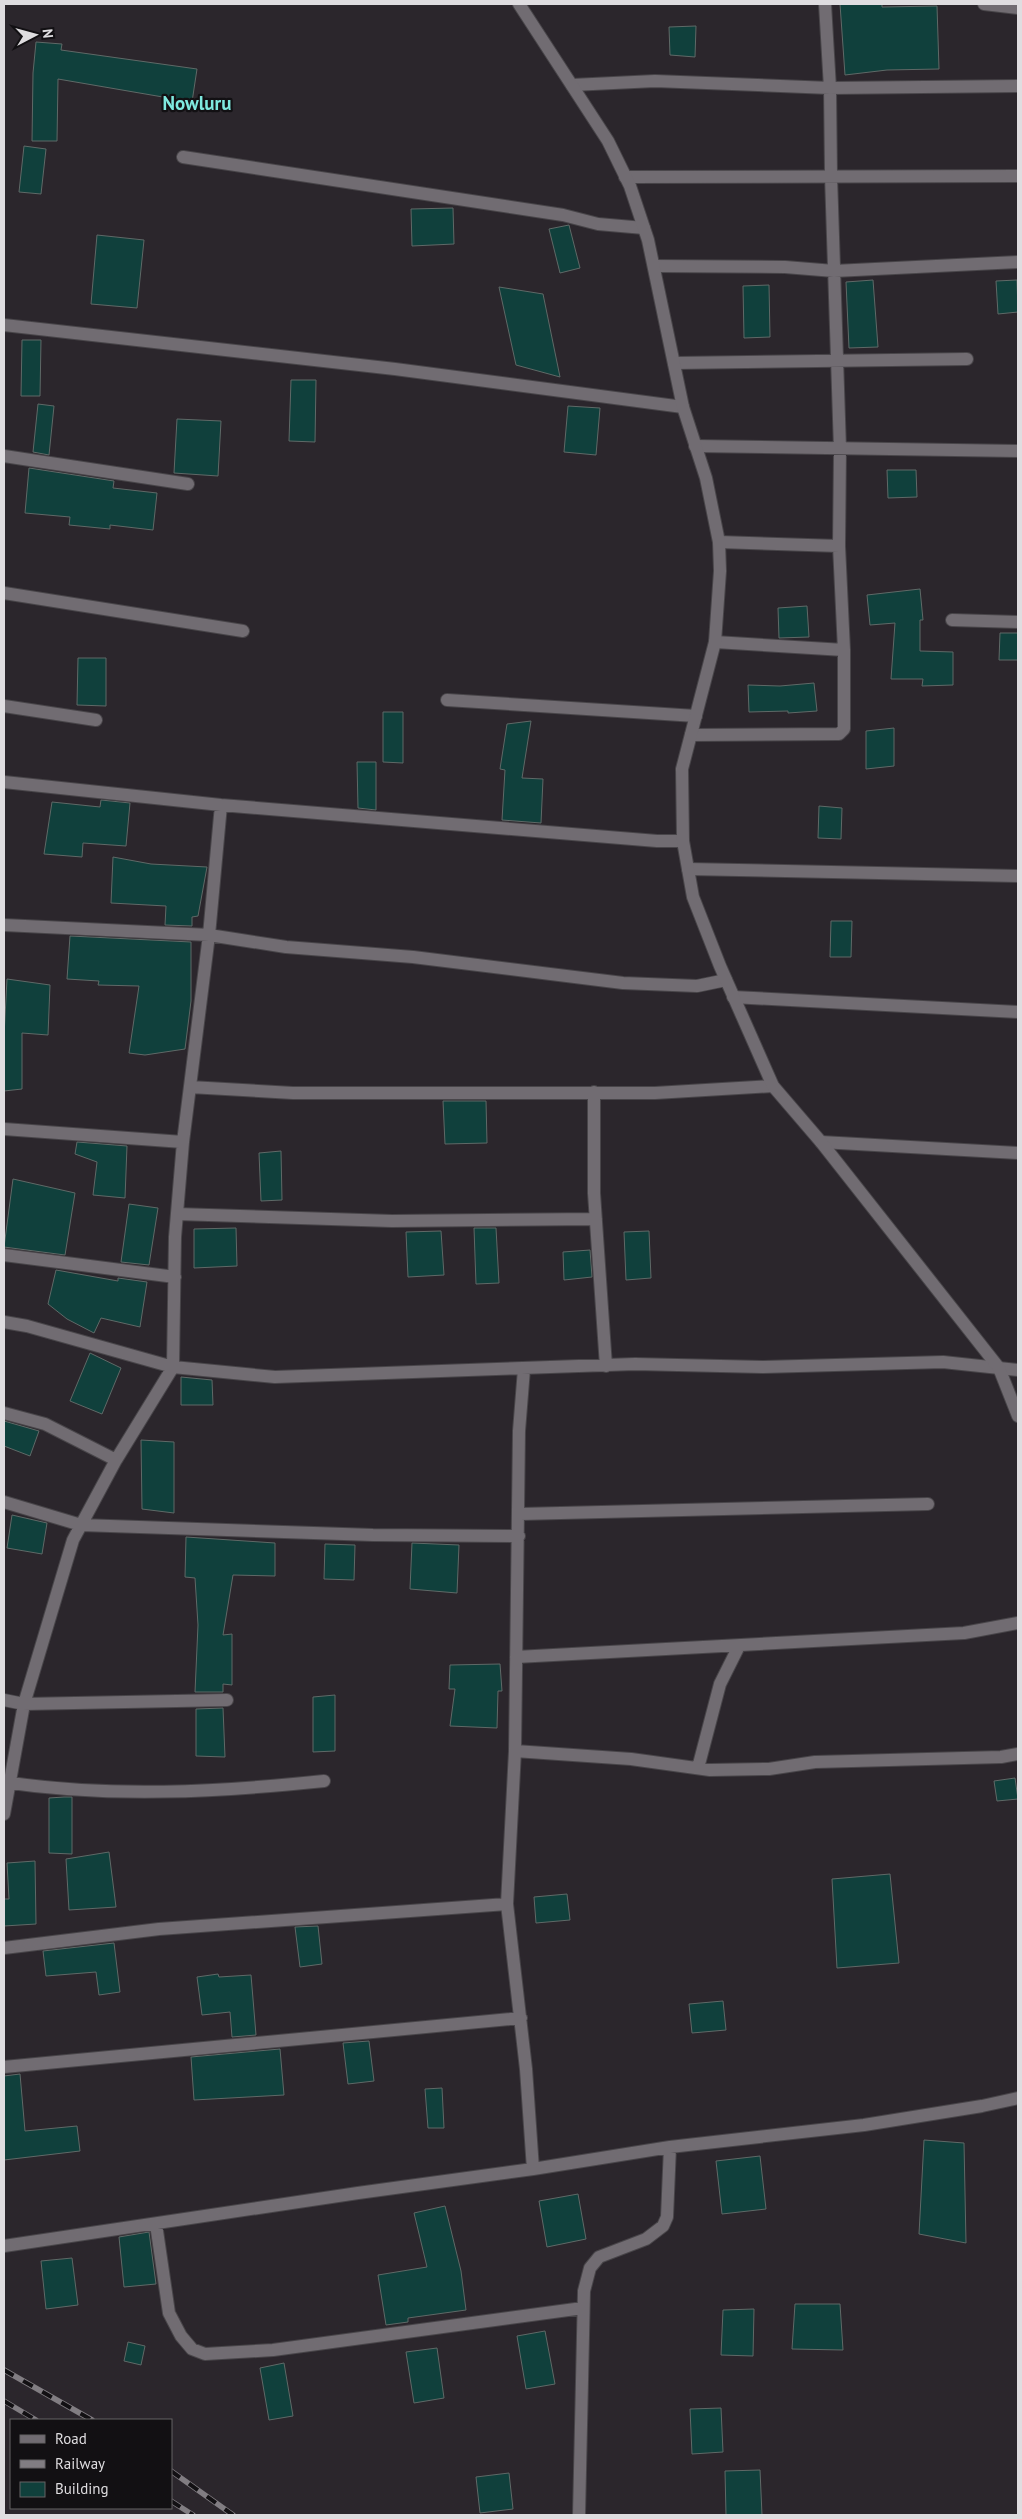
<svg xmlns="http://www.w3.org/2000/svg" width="1022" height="2519" font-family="'PT Sans',sans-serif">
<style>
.building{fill:#10403c;stroke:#5f6967}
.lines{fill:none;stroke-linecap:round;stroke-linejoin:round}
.minor-casing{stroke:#484549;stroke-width:14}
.tertiary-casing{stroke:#484549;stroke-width:14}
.minor{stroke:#716c72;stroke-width:12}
.tertiary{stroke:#716c72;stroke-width:12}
.rail-casing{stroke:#817d82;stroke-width:5.5}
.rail{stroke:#121013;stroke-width:4;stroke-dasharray:11;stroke-linecap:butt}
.labels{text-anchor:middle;stroke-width:4.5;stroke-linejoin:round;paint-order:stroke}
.district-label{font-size:19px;font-weight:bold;fill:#7fe9df;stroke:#121013}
</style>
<rect width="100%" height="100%" fill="#2b262c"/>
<!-- building -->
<path class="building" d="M840 4H882V7L937 6 939 69 887 70 845 75Z
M696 26 695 57 670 55 669 27Z
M36 42 62 44 61 50 197 69 192 102 58 79 57 141H32L33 73Z
M24 146 46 149 41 194 19 192Z
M453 208 454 244 412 246 411 209Z
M569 225 580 268 560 273 549 229Z
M97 235 144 240 137 308 91 304Z
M873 280 878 347 849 348 846 282Z
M1017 280 1018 312 998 314 996 281Z
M769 285 770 337 744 338 743 286Z
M499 287 543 294 560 377 516 365Z
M22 340H41L40 396H21Z
M291 380H316L315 442 289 441Z
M38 404 54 406 49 455 33 452Z
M568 406 600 408 596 455 564 452Z
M177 419 221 421 218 476 174 473Z
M29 468 114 481 113 488 157 493 153 530 110 525V529L69 525 70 517 25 513Z
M887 470H916L917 497 888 498Z
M920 589 923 620H920V651L953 652V685L922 686 923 679H891L895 623 870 625 867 595Z
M807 606 809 637 779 638 778 608Z
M1000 633H1018V660H999Z
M78 658H106V706L77 705Z
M814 683 817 711 788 713V711L749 712 748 685 780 686Z
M383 712H403V763L383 762Z
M531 721 522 778 543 779 541 823 502 820 505 770 500 769 507 724Z
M894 728V766L866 769V731Z
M357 762H376V810L358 808Z
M101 800 130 803 126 846 83 843 82 857 44 854 52 802 100 807Z
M819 806 842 808 841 839 818 838Z
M113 857 151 864 207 867 198 916 192 917V926L165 925 166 906 111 903Z
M831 921H852L851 957H830Z
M70 936 191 942V1001L185 1049 145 1055 129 1053 139 986 98 985 99 981 67 979Z
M7 979 50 985 48 1035 22 1033V1089L4 1091V1036Z
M443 1101H486L487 1143 445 1144Z
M77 1142 127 1146 125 1198 93 1195 97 1162 75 1154Z
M281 1151 282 1200 261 1201 259 1153Z
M13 1179 75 1193 65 1255 4 1247Z
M129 1204 158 1208 149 1265 121 1262Z
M236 1228 237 1266 194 1268V1229Z
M474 1228H496L499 1283 476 1284Z
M441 1231 444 1275 408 1277 406 1232Z
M649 1231 651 1278 626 1280 624 1232Z
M590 1250 592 1277 564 1280 563 1252Z
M56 1270 118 1281V1278L147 1282 140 1327 101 1318 94 1333 67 1319 48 1304Z
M90 1353 121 1368 102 1414 70 1401Z
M181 1377 212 1380 213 1405H181Z
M4 1421 39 1431 30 1456 4 1446Z
M141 1440 174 1442V1513L142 1509Z
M12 1515 47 1523 42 1554 7 1548Z
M186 1537 275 1543V1576L233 1575 223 1635 232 1634V1685L223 1684V1692H195L198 1625 195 1578 185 1577Z
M412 1543 459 1545 457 1593 410 1589Z
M325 1544 355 1545 354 1580 324 1579Z
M500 1664 502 1691H498L497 1728 450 1726 455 1689H449L450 1665Z
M335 1695V1751L313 1752V1697Z
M223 1708 225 1757 196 1756V1709Z
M1015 1778 1018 1799 997 1801 994 1781Z
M64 1797H72V1854L49 1853V1798Z
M109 1852 116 1907 69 1910 66 1859Z
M35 1861 36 1924 4 1926V1899H9L7 1863Z
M890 1874 899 1963 837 1968 832 1879Z
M567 1894 570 1920 536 1923 534 1897Z
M318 1926 322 1964 300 1967 295 1927Z
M114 1943 120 1992 99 1995 96 1972 46 1976 43 1951Z
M218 1974 219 1977 251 1975 256 2035 232 2037 230 2012 202 2015 197 1977Z
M723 2001 726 2030 692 2033 689 2004Z
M369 2041 374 2081 348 2084 343 2043Z
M280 2049 284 2095 194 2100 191 2057Z
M20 2074 25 2131 77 2126 80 2151 4 2160V2076Z
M442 2088 444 2128H428L425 2089Z
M924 2140 964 2143 966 2243 919 2234Z
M760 2156 766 2209 722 2214 716 2161Z
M578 2194 586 2239 547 2247 539 2201Z
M445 2206 461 2271 466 2310 408 2318V2322L386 2325 378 2275 427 2267 414 2213Z
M149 2232 156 2284 124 2287 119 2237Z
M72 2258 78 2305 46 2309 41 2261Z
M795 2304H840L843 2350 792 2349Z
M754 2309 753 2356 721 2355 723 2310Z
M545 2331 555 2384 526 2389 517 2336Z
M128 2342 145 2346 141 2365 124 2361Z
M437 2348 444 2398 414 2403 406 2352Z
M284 2363 293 2416 269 2420 260 2368Z
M721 2408 723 2452 692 2454 690 2409Z
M760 2470 762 2515H726L725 2471Z
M509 2473 513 2509 480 2513 476 2477Z"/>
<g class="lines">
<!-- minor casing -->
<g class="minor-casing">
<path id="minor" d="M984 4 1018 8
M572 85 655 81 830 88 1018 86
M183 157 563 215 598 224 644 228
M625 177 1018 176
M654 266 785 267 834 271 1018 262
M4 325 395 369 683 407
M674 363 967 359
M695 446 1018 451
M4 456 188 484
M719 542 839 546
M4 593 243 631
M952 620 1018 622
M715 642 844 650
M447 700 696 716
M4 706 96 720
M691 735 839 734 844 729V650L839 546 840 449 831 176 830 88 825 4
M4 782 221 805 657 841H683
M688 869 1018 876
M4 925 209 935 221 805
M733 997 1018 1012
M190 1087 293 1093H655L773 1086
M594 1092V1193L606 1366
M4 1129 183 1142 209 935 286 947 413 957 623 983 697 986 726 980
M821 1142 1018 1153
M177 1214 392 1221 596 1219
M4 1255 175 1277
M4 1322 27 1326 173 1367 175 1237 183 1142
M524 1369 519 1431 515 1751 507 1904 526 2069 533 2169
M4 1413 45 1424 116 1460
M4 1502 81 1525 373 1535 519 1536
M520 1514 928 1504
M516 1657 964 1633 1018 1623
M4 1700 24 1704 227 1700
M515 1751 631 1759 710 1770 769 1769 815 1762 1001 1757 1018 1754
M698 1768 720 1684 739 1646
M4 1782C110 1798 218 1792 324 1781
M4 1814 24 1704 73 1540 116 1460 173 1367 275 1377 635 1364 763 1367 943 1362 1018 1370
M4 1948 159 1929 507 1904
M4 2067 521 2018
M156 2224 169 2313 181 2336 192 2349 205 2354 273 2350 583 2308
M4 2246 358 2193 533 2169 670 2147 864 2125 982 2106 1018 2098
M579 2515 584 2291 590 2268 599 2257 646 2239 663 2226 667 2217 670 2147"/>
</g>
<!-- tertiary casing -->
<g class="tertiary-casing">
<path id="tertiary" d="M519 4 608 141 630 186 648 240 683 407 706 478 719 542 720 571 715 642 682 769 683 841 693 897 720 966 773 1086 821 1142 999 1368 1018 1416"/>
</g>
<!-- minor -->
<use href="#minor" class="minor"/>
<!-- tertiary -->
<use href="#tertiary" class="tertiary"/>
<!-- rail casing -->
<g class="rail-casing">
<path id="rail" d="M4 2370 92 2420
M4 2401 36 2420
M171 2471 233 2515
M171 2501 193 2515"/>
</g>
<!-- rail -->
<use href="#rail" class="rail"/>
</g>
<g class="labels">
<!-- district labels -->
<g class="district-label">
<text x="197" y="110">Nowluru</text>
</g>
</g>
<!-- border -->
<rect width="1022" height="2519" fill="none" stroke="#dfdde0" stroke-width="10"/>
<!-- legend -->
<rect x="10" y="2419" width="162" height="90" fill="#121013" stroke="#646265"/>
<rect x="20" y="2435" width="25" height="8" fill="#716c72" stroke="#646265"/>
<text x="55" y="2444" font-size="15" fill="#dfdde0">Road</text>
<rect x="20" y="2460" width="25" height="8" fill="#817d82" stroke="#646265"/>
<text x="55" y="2469" font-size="15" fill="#dfdde0">Railway</text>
<rect x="20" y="2482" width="25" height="15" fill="#10403c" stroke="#646265"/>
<text x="55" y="2494" font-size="15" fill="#dfdde0">Building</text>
<!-- north arrow -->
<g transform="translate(35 35) rotate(84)" stroke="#121013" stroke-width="4" paint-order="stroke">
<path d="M0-4L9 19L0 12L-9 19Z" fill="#dfdde0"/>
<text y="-8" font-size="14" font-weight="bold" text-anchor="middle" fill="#dfdde0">N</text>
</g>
</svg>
